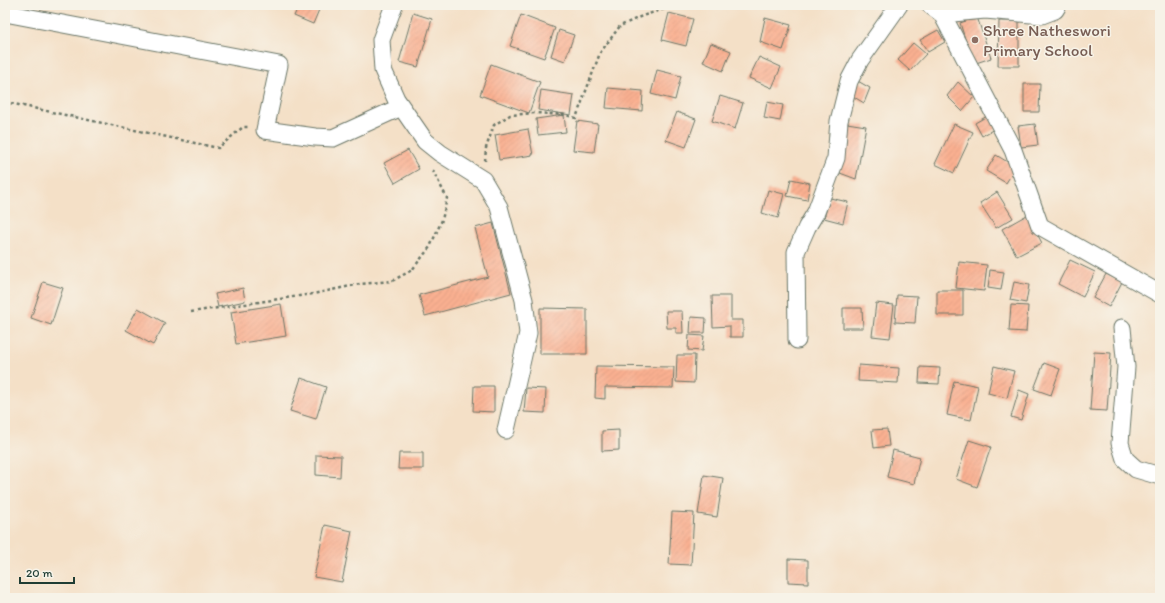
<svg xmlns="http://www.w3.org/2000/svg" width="1165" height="603" font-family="Itim,sans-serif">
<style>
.building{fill:url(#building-hatch)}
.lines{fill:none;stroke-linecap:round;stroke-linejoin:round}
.minor-casing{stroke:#6a7667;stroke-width:19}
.path{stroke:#6a7667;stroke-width:2.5;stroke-dasharray:3 3;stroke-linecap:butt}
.minor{stroke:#fff;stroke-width:17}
.education-dot{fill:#8d6e63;stroke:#f7f3e8;stroke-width:1.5}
.labels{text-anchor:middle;stroke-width:3;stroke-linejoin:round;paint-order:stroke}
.education-label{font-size:17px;fill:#785e54;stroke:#f7f3e8;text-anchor:start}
</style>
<defs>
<pattern id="building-hatch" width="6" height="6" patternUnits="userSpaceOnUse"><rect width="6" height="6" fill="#fab091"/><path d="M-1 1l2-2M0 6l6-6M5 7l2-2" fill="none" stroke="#d6987e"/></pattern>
</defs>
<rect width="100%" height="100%" fill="#f7f3e8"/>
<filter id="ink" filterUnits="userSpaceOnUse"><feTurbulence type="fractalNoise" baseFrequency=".025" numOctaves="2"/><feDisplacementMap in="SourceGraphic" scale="8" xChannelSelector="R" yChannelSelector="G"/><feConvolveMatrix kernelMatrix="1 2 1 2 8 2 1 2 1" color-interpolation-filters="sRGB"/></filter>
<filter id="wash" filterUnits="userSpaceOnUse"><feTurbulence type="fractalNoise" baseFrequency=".012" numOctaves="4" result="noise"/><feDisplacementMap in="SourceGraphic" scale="16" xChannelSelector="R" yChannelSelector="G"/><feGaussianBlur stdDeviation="0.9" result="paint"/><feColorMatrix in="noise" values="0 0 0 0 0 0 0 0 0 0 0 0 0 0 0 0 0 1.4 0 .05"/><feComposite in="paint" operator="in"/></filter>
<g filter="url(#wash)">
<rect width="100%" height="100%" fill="#f4e0c7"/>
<g id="blocks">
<!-- building -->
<path class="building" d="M299 5H321L313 24 294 16Z
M413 13 432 19 418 67 399 62Z
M669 13 693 19 686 46 662 40Z
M521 15 555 28 544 58 510 46Z
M977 17 991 58 973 64 960 23Z
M765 18 791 25 783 50 760 42Z
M999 21H1019V66H998Z
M559 30 574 35 565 61 551 56Z
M938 30 945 42 928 52 920 40Z
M711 43 731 51 723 71 703 62Z
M913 43 926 54 910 71 898 60Z
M759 57 781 67 772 88 749 78Z
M491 64 540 82 529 113 480 95Z
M657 70 681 76 675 100 651 94Z
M856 80 870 88 864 103 849 94Z
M958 82 974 97 962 111 947 96Z
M1024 84H1040L1039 112H1024Z
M608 88 643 91 642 111 606 108Z
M541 90 574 95 571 115 538 110Z
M720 96 743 103 735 129 712 121Z
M767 102 783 105 780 121 764 118Z
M677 112 696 119 686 147 666 140Z
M564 115 566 132 538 135 536 119Z
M989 115 996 128 982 136 975 123Z
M577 121 598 124 594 152 573 150Z
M847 123 866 126 856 179 840 173Z
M954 124 973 132 954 173 935 164Z
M1035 124 1038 145 1021 147 1018 126Z
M528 129 533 155 499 160 495 135Z
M408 150 419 169 395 183 384 163Z
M996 155 1016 167 1006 183 986 171Z
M791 179 810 183 807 200 787 196Z
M768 190 784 194 778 218 762 213Z
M997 192 1013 218 996 228 980 203Z
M830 198 848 202 843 223 824 218Z
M1027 215 1042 243 1017 256 1002 229Z
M493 223 511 293 425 316 419 295 488 277 475 228Z
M1070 260 1095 272 1083 297 1058 284Z
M959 262 987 265 984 291 956 288Z
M990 270 1004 272 1001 290 988 288Z
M1106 274 1122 282 1109 307 1093 298Z
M43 282 63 288 51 325 31 318Z
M1014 282 1029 285 1026 303 1010 300Z
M243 288 245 301 218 307 215 294Z
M937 290H963V315H937Z
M897 295 917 296 915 323 895 322Z
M712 296H731V320H743V337H730V326L713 327Z
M876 303 894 305 890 338 872 336Z
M281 304 286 336 236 344 231 312Z
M1011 305 1028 306 1026 332 1009 331Z
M138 308 165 323 153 345 126 330Z
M540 308 587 309V354H540Z
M843 308H862L863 328H843Z
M666 311H682L683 333H676V328H667Z
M691 317 706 318 705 333H690Z
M689 335 704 336 702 351 688 350Z
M1094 352 1111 353 1107 411 1090 410Z
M677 355H695L694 383 676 382Z
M1044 363 1060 369 1051 395 1034 389Z
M859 365 899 368 898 383 858 381Z
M596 366 674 367 673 388 605 387V399L595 398Z
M994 366 1014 371 1007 398 988 393Z
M920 367 940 368 939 384 919 383Z
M301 378 326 387 316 419 290 411Z
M954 381 978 386 971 420 947 415Z
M474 386H494V412L473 411Z
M526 388 546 389 545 413 524 412Z
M1019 390 1029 394 1021 420 1011 417Z
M887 429 889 446 874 448 872 430Z
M619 430V450L602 451V431Z
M969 440 991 447 977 487 956 479Z
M893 450 920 457 914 484 887 477Z
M399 453H423V469H398Z
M316 455 341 456 340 477 316 475Z
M704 475 723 478 717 517 698 514Z
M672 512 694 513 691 565 669 564Z
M325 525 352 531 342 582 314 577Z
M788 559 808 560V583L788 582Z"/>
</g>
</g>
<g filter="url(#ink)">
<use href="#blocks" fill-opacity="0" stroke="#6a7667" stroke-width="1"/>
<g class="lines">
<!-- minor casing -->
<g class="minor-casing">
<path id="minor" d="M394 5 381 40 383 70 396 99 425 141 440 153 483 180 499 207 524 300 528 333 506 430
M930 5 942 14 1013 150 1040 226 1160 294
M5 13 279 65 265 130 315 137 333 138 401 107
M942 14 985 10 1042 15 1055 10 1058 5
M1122 328 1126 367 1120 443 1125 459 1136 469 1160 476
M797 340 796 252 807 227 816 212 836 158 839 121 849 81 860 60 899 5"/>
</g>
<!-- path -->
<path class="path" d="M5 102 218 148 243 127H249
M485 161 486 148 494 125 510 115 535 113 566 115 576 118 600 53 620 26 642 16 677 5
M191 312 313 294 360 284 392 281 412 270 430 247 442 220 447 198 432 169"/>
<!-- minor -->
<use href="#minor" class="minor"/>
</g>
</g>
<!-- markers -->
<circle class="education-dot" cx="975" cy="40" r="4"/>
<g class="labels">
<!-- education labels -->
<g class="education-label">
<text x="983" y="36">Shree Natheswori<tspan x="983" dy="20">Primary School</tspan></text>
</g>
</g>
<!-- margin -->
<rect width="1165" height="603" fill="none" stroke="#f7f3e8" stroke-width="20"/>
<!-- scale -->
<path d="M20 577v6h54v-6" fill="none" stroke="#1f3d34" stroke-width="2"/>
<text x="26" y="577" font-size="12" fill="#1f3d34" stroke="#f7f3e8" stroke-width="3" paint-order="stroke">20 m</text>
</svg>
